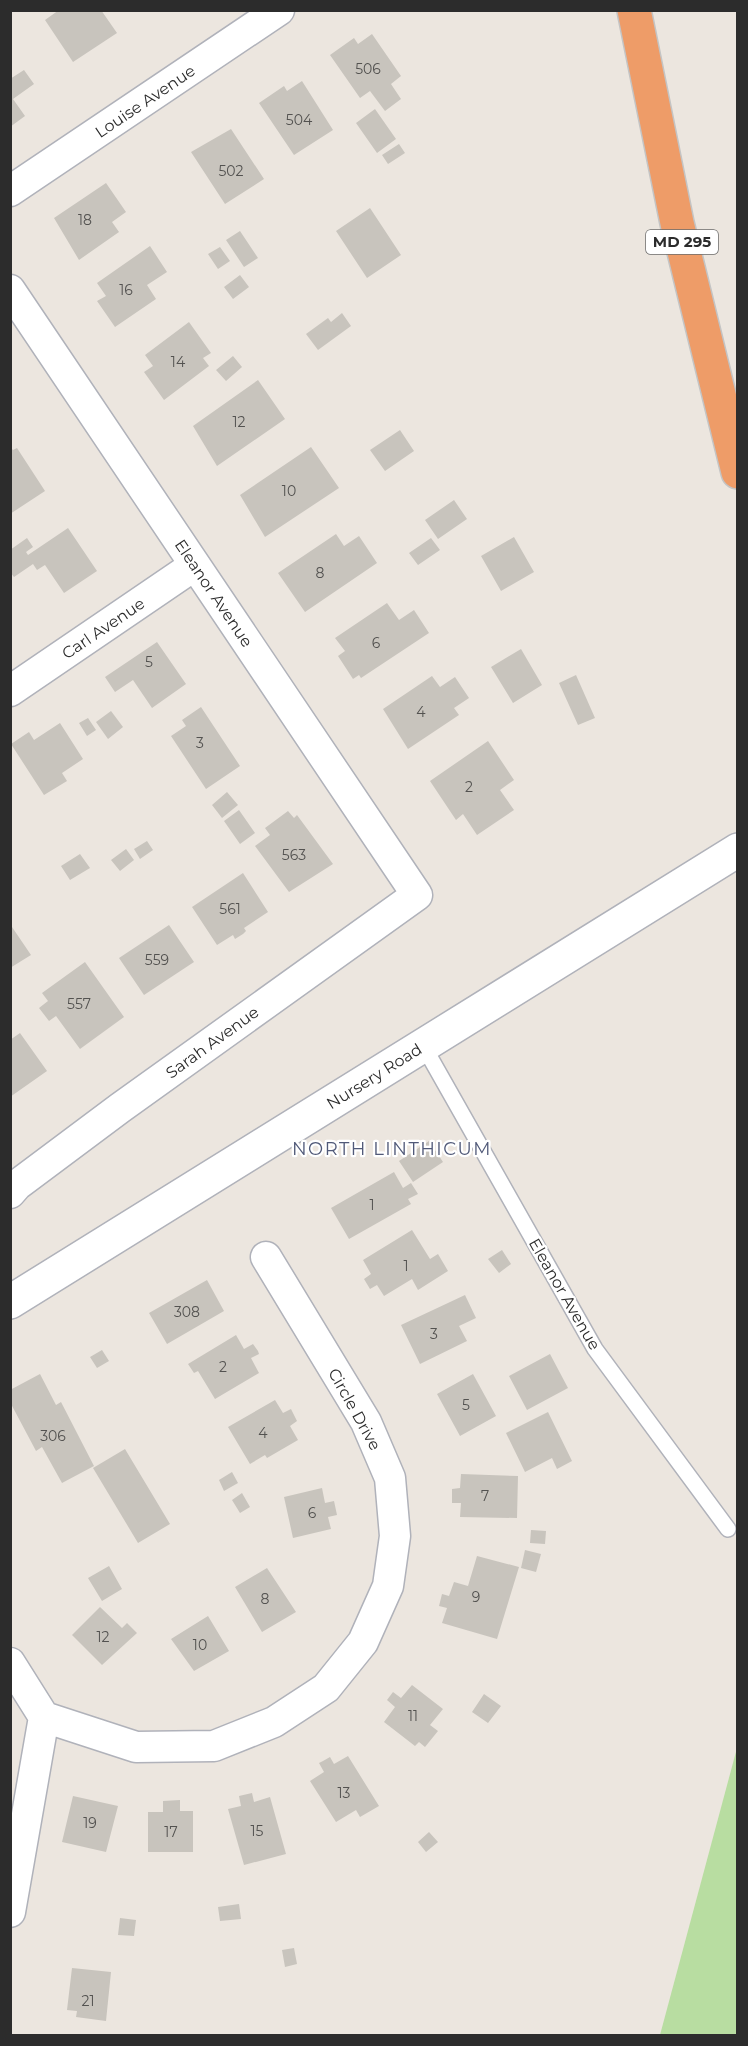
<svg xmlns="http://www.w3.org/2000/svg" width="748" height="2046" font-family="Montserrat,sans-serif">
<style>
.green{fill:#b8dda1}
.building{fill:#c8c4bd}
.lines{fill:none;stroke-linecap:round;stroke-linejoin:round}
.service-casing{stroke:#b0b2ba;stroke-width:18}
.minor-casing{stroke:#b0b2ba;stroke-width:33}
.secondary-casing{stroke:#b0b2ba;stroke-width:36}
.motorway-casing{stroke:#c4c4c4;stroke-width:36}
.service{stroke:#fff;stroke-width:15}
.minor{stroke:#fff;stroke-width:30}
.secondary{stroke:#fff;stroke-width:33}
.motorway{stroke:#ee9c68;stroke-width:33}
.labels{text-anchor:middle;stroke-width:4.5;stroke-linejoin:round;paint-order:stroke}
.number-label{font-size:14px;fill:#535250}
.shield{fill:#fff;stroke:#6b6b6b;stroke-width:1.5}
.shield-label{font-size:15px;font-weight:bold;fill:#2c2c2c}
.street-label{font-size:16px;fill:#2c2c2c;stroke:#fff}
.neighbourhood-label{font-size:18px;letter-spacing:1.5px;fill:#505978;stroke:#fff}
</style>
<rect width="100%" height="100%" fill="#ece6df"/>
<!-- green -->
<path class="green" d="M737 1748V2035H660Z"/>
<!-- building -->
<path class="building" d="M59 10H101L117 33 73 62 45 20Z
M372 34 401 76 391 84 401 99 385 111 370 91 360 98 330 55 354 38 358 44Z
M24 70 34 84 13 99 25 116 10 127V79Z
M302 81 333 130 294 155 259 103 284 86 287 91Z
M375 109 396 139 377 153 356 123Z
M231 129 264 179 225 204 191 152Z
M399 144 405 153 388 164 382 155Z
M106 183 126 212 112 222 119 232 79 260 54 218Z
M370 208 401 255 367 278 336 231Z
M240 231 258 258 244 267 226 240Z
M150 246 167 272 147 285 156 299 115 327 97 301 106 296 97 283Z
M220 247 230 261 218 269 208 254Z
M240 275 249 287 233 299 224 287Z
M342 313 351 326 318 350 306 334 328 318 331 322Z
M189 322 211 353 203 358 209 366 164 400 144 372 153 366 145 355Z
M233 356 242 367 226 381 216 370Z
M258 380 285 419 217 466 193 426Z
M400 430 414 451 385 471 370 450Z
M10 447 13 450 17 448 45 491 10 514Z
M311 447 339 488 265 537 240 495Z
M454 500 467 519 438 539 425 520Z
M68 528 97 571 64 593 45 565 37 570 33 564 14 577 10 572V550L27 538 33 547 26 552 28 555Z
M336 534 344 546 359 536 377 563 305 612 278 573Z
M514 537 534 572 501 591 481 556Z
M431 538 440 550 418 565 409 553Z
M387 603 399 620 414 610 429 633 361 678 359 675 353 679 338 656 345 651 335 638Z
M157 642 186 684 152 708 133 680 115 692 105 677Z
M521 649 542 685 513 703 491 667Z
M576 675 595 718 578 725 559 683Z
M432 676 440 687 455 677 469 698 454 708 459 715 408 749 383 709Z
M201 707 240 766 206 789 171 736 186 726 182 720Z
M111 711 123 727 108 739 96 722Z
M88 718 96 730 87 736 79 723Z
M60 723 83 759 62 773 67 781 44 795 11 744 29 732 34 740Z
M488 741 514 780 500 790 514 810 477 835 463 814 456 820 430 781Z
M227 792 238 805 222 818 212 805Z
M239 810 255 833 240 844 224 821Z
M288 811 294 818 297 815 333 864 289 892 255 846 270 835 265 828Z
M147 841 153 850 140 859 134 849Z
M126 849 134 860 120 871 111 860Z
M80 854 90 868 70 880 61 866Z
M243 873 268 912 244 928 246 931 243 934 235 939 233 935 217 945 192 907Z
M169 925 194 962 144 995 119 958Z
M12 927 31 955 10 968V928Z
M85 962 124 1017 80 1049 56 1016 49 1021 39 1008 48 1001 42 993Z
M20 1033 47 1071 10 1097V1040Z
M429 1141 443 1162 413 1182 399 1161Z
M394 1172 403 1188 411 1183 418 1194 408 1199 411 1204 349 1239 331 1208Z
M412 1230 430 1259 438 1254 448 1271 418 1290 412 1279 384 1296 377 1285 370 1289 364 1279 371 1274 363 1260Z
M502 1250 511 1264 499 1273 488 1259Z
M207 1280 224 1311 167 1344 149 1313Z
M465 1295 476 1318 459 1326 467 1341 420 1364 401 1325Z
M236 1335 244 1349 253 1344 258 1351 259 1354 251 1358 259 1373 215 1399 198 1371 194 1373 188 1364Z
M102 1350 109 1361 97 1368 90 1357Z
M550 1354 568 1388 527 1410 509 1376Z
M40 1374 56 1405 61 1402 94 1466 62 1483 42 1447 36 1451 10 1402V1390Z
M473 1374 496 1416 460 1436 437 1394Z
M275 1400 283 1413 291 1409 297 1421 290 1426 298 1440 267 1458 265 1455 250 1464 228 1427Z
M548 1412 572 1461 557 1469 552 1458 525 1472 506 1433Z
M125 1449 170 1524 138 1543 93 1468Z
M232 1472 238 1483 224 1491 219 1480Z
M461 1474 518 1476 517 1518 460 1517 461 1503H452V1489L460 1488Z
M322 1488 325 1503 334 1501 337 1515 328 1517 331 1529 293 1538 284 1497Z
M242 1493 250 1507 240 1513 232 1500Z
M531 1530 546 1531 545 1544 530 1543Z
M525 1550 541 1554 536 1572 521 1568Z
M477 1556 519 1567 497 1639 442 1623 447 1608 439 1606 442 1594 449 1596 454 1582 468 1586Z
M109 1566 122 1589 102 1601 88 1578Z
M267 1568 296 1612 262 1632 235 1587Z
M100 1607 122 1628 127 1623 137 1633 102 1665 72 1635Z
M208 1616 229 1651 194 1671 171 1639Z
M412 1685 443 1709 430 1725 438 1731 425 1747 419 1742 415 1746 384 1722 395 1707 387 1700 393 1692 401 1698Z
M484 1694 501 1706 488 1723 472 1712Z
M348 1756 379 1806 360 1817 356 1810 336 1822 310 1781 324 1772 319 1763 323 1761 330 1757 334 1764Z
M252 1793 254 1802 270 1797 286 1854 244 1865 228 1809 241 1806 239 1796Z
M73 1796 118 1806 106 1852 62 1842Z
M180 1800V1811H193V1852H148V1812H163V1801Z
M429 1832 438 1842 426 1852 418 1842Z
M239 1904 241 1919 220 1921 218 1907Z
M120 1918 136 1920 134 1936 118 1935Z
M294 1948 297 1964 285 1967 282 1950Z
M72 1968 111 1972 106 2021 76 2017 77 2011 67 2010Z"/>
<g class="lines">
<!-- service casing -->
<g class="service-casing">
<path id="service" d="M423 1045 595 1349 728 1529"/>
</g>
<!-- minor casing -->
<g class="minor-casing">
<path id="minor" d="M10 191 279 10
M10 290 417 895 120 1108 17 1185 10 1193
M10 691 195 565
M10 1663 44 1717 10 1912
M44 1717 136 1747 214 1746 274 1722 326 1688 363 1642 388 1586 395 1536 390 1478 366 1422 266 1257"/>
</g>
<!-- secondary casing -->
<g class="secondary-casing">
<path id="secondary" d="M10 1302 738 850"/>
</g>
<!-- motorway casing -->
<g class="motorway-casing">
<path id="motorway" d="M634 10 677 223 738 472"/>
</g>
<!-- service -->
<use href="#service" class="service"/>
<!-- minor -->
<use href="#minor" class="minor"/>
<!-- secondary -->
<use href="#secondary" class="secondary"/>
<!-- motorway -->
<use href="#motorway" class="motorway"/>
</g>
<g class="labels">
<!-- number labels -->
<g class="number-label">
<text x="368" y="74">506</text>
<text x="299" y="125">504</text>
<text x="231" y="176">502</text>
<text x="85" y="225">18</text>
<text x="126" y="295">16</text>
<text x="178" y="367">14</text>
<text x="239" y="427">12</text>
<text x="289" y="496">10</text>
<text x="320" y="578">8</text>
<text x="376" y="648">6</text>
<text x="149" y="667">5</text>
<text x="421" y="717">4</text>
<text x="200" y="748">3</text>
<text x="469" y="792">2</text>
<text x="294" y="860">563</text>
<text x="230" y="914">561</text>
<text x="157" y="965">559</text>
<text x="79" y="1009">557</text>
<text x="372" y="1210">1</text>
<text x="406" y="1271">1</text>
<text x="187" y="1317">308</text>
<text x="434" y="1339">3</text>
<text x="223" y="1372">2</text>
<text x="466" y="1410">5</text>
<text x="263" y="1438">4</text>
<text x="53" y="1441">306</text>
<text x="485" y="1501">7</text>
<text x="312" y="1518">6</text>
<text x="476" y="1602">9</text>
<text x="265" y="1604">8</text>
<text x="103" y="1642">12</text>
<text x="200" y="1650">10</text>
<text x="413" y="1721">11</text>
<text x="344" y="1798">13</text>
<text x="90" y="1828">19</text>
<text x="257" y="1836">15</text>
<text x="171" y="1837">17</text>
<text x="88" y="2006">21</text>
</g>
<!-- shield labels -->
<rect class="shield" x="646" y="230" width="72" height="24" rx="4.5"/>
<g class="shield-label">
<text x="682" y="247">MD 295</text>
</g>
<!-- street labels -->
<g class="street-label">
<text transform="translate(145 101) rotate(-34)" y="6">Louise Avenue</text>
<text transform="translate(214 593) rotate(56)" y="6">Eleanor Avenue</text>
<text transform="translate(103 628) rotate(-34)" y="6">Carl Avenue</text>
<text transform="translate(212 1042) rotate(-36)" y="6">Sarah Avenue</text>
<text transform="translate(374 1076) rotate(-32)" y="6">Nursery Road</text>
<text transform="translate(565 1294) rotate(60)" y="6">Eleanor Avenue</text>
<text transform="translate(355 1409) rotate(61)" y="6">Circle Drive</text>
</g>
<!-- neighbourhood labels -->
<g class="neighbourhood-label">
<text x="392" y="1155">NORTH LINTHICUM</text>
</g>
</g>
<!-- border -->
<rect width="748" height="2046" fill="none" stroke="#2c2c2c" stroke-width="24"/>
</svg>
